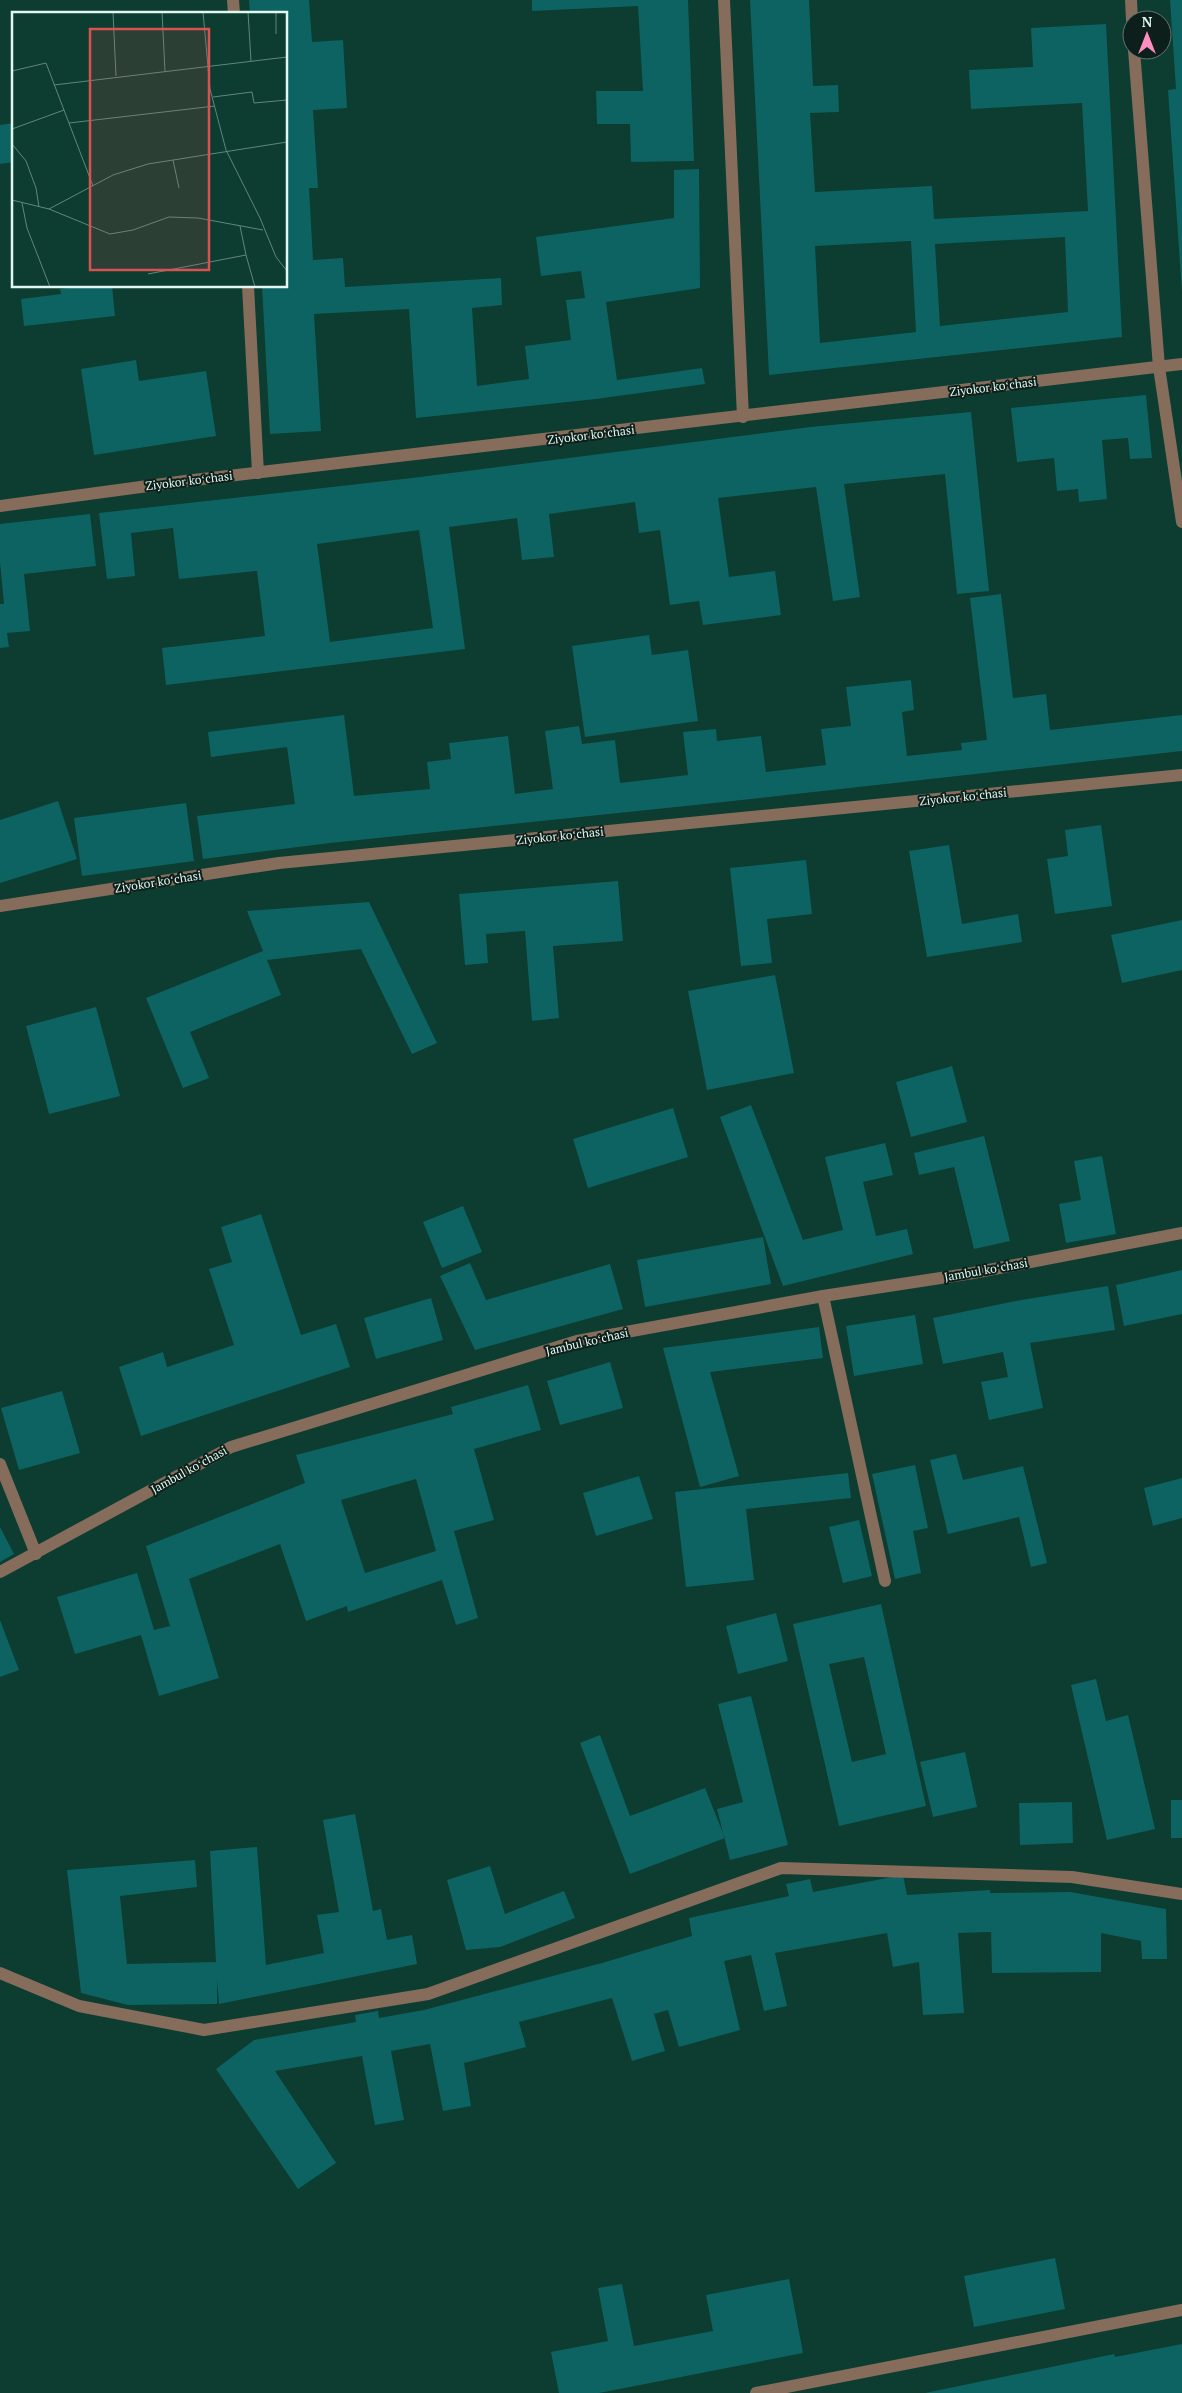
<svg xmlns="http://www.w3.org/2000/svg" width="1182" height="2393" font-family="'PT Serif',serif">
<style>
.building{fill:#0c6362;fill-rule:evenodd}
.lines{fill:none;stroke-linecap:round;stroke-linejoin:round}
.service{stroke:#866c5b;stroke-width:12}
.minor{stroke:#866c5b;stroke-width:12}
.tertiary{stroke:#866c5b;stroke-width:12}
.labels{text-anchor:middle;stroke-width:4;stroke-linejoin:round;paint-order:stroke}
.street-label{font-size:12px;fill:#e0f8f0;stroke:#0d1f1a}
.inset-road{fill:none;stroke:#61877d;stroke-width:1}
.view{fill:#d85250;fill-opacity:0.15;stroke:#d85250;stroke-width:2.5}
.inset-edge{fill:none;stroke:#e0f8f0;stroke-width:2.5}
</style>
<rect width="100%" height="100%" fill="#0d3c31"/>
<!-- building -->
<path class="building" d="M249 0H309L312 42 343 40 347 108 313 110 318 188H309L313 260 343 258 345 287 501 278 502 305 472 308 477 386 529 379 525 346 571 340 566 300 585 298 581 271 541 276 536 237 674 218V170L699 169 700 288 606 302 617 380 702 368 705 384 596 399 416 418 409 309 314 314 321 431 270 434 262 286H286V14H250Z
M532 0H688L694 161 631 162 630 124H597L596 91H643L638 6 532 11Z
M750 0H809L813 86 838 85 839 112 810 113 815 192 932 186 934 219 1088 211 1082 103 971 109 969 70 1033 67 1031 28 1106 24 1122 337 769 375ZM1065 237 1068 312 940 326 935 244ZM911 241 916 332 820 343 815 246Z
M1170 0H1182V292L1168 90 1176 89Z
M14 123V162L0 164V125Z
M83 286H112L115 316 24 326 21 299 61 294 60 289Z
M136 360 139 381 206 371 216 436 94 455 81 369Z
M1146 395 1152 458 1130 459 1128 438 1102 440 1107 499 1079 502 1078 489 1057 491 1054 458 1017 462 1011 408Z
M971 412 989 591 957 594 945 474 844 484 860 597 833 601 816 487 718 498 729 577 775 571 781 615 703 625 699 601 670 605 660 530 639 533 635 502 549 514 554 557 522 560 517 518 449 527 465 649 166 685 162 648 265 636 257 571 179 579 173 528 131 533 135 576 107 579 99 513 412 478 810 427ZM419 530 433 628 330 642 317 544Z
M90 514 96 566 24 574 30 631 7 633 9 647 0 648V604H4L0 562V524Z
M1001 594 1013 698 1046 694 1050 730 1182 715V751L724 802 330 843 203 859 197 816 295 804 287 747 211 757 208 732 344 715 354 796 430 789 427 762 451 759 449 743 508 736 515 794 553 789 545 731 579 726 582 744 615 740 620 783 688 775 683 732 716 729 717 741 761 736 766 772 826 765 821 729 851 726 846 687 911 680 914 710 902 712 907 756 962 750 961 743 987 740 970 598Z
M649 635 652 655 688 650 698 721 585 737 572 646Z
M58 801 77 859 0 883V820Z
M186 803 194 861 82 876 74 818Z
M1101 825 1112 906 1055 914 1047 859 1068 856 1065 830Z
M949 845 962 924 1018 914 1022 942 927 957 909 851Z
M806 860 812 914 767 919 772 963 741 966 730 868Z
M618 881 623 941 553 946 559 1018 532 1021 525 931 486 934 488 963 465 965 459 894Z
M369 902 437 1043 412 1054 361 949 267 960 281 995 190 1032 209 1078 183 1088 146 998 263 951 247 911Z
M1182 920V970L1122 983 1111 935Z
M775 975 794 1073 707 1090 688 991Z
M96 1007 120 1096 49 1114 26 1026Z
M952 1066 967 1122 911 1137 896 1082Z
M751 1105 803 1240 843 1230 825 1157 885 1143 893 1175 863 1182 876 1236 907 1229 913 1254 783 1286 720 1117Z
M673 1108 688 1157 588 1188 573 1139Z
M984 1136 1010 1241 974 1249 954 1167 919 1175 914 1153Z
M1102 1156 1116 1234 1066 1243 1059 1204 1081 1200 1074 1161Z
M463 1206 482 1252 442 1268 423 1222Z
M261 1214 301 1335 336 1324 350 1367 141 1436 119 1367 163 1352 167 1367 234 1345 209 1269 232 1262 221 1227Z
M763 1237 771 1284 645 1307 637 1260Z
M470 1263 486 1300 610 1264 623 1309 475 1350 440 1276Z
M1182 1270V1314L1124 1326 1116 1285Z
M1108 1286 1115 1330 1030 1343 1043 1408 989 1420 981 1382 1008 1377 1003 1352 943 1364 933 1318 1021 1300Z
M431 1298 443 1340 376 1359 364 1318Z
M915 1315 923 1364 854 1376 846 1326Z
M819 1327 823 1358 710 1372 739 1476 700 1487 663 1348Z
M610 1362 623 1408 560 1425 547 1381Z
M528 1385 541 1430 474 1449 494 1520 454 1531 478 1618 456 1625 442 1580 348 1612 347 1606 306 1621 280 1544 189 1579 219 1678 159 1696 141 1635 75 1654 57 1597 137 1573 154 1630 170 1626 146 1546 305 1483 296 1455 453 1414 451 1407ZM416 1479 436 1551 365 1573 341 1500Z
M62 1391 80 1453 19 1470 1 1408Z
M956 1454 963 1480 1023 1466 1047 1563 1031 1567 1019 1517 948 1534 930 1460Z
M915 1465 928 1528 913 1531 921 1573 895 1579 872 1474Z
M848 1473 851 1498 746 1509 754 1580 686 1587 675 1492Z
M639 1476 653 1519 596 1536 583 1493Z
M1182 1478V1518L1153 1526 1144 1488Z
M859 1520 872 1576 843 1583 829 1527Z
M0 1527 14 1554 0 1562Z
M881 1604 926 1806 839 1826 793 1624ZM864 1657 886 1754 852 1762 829 1664Z
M776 1613 788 1661 738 1674 726 1626Z
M0 1620 19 1670 0 1677Z
M1096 1679 1106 1721 1128 1715 1155 1829 1107 1840 1071 1685Z
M751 1696 788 1845 730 1860 717 1809 743 1802 718 1704Z
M600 1735 630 1816 705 1788 725 1838 630 1874 580 1743Z
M965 1752 977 1807 933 1817 920 1762Z
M1171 1800H1182V1838H1171Z
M1072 1802 1073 1843 1020 1845 1019 1803Z
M355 1814 373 1911 381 1909 387 1940 412 1935 417 1964 219 2004 217 1979V2004L128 2005 81 1993 67 1870 195 1860 197 1887 120 1896 127 1964 216 1962 210 1851 257 1847 266 1965 324 1953 317 1915 339 1912 323 1820Z
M490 1866 505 1914 564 1891 575 1918 500 1947 466 1950 447 1880Z
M903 1875 907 1895 990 1890V1893L1070 1892 1166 1909 1167 1959H1142L1141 1941 1101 1933V1972L992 1973 991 1932 958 1933 964 2013 923 2015 919 1962 893 1967 887 1933 775 1953 787 2006 764 2011 751 1955 724 1961 740 2030 679 2047 668 2010 654 2014 665 2051 632 2061 612 1998 519 2022 526 2047 464 2063 471 2106 443 2111 430 2044 391 2051 404 2120 375 2125 362 2056 275 2071 336 2163 298 2189 216 2069 254 2040 356 2022 355 2015 378 2011 379 2018 424 2010 602 1963 692 1936 689 1918 789 1896 786 1884 810 1879 813 1892Z
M1055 2258 1065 2309 974 2327 964 2276Z
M789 2279 803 2353 599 2393H559L551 2352 608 2341 598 2288 622 2284 634 2346 713 2331 706 2295Z
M1182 2344V2393H925L1114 2354 1115 2357Z"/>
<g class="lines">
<!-- service -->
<path class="service" d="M0 506 185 481 1182 364
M0 906 279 863 1182 775
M823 1296 885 1581
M756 2393 1182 2310"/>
<!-- minor -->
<path class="minor" d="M233 0 234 14
M724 0 743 417
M1131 0 1132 20
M1134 50 1159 367 1182 522
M248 286 258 473
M0 1464 36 1554
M0 1973 79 2006 204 2030 428 1994 781 1868 1072 1877 1182 1894"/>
<!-- tertiary -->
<path class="tertiary" d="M0 1572 231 1447 577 1341 823 1296 973 1273 1182 1233"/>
</g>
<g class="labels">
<!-- street labels -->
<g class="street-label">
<text transform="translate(993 387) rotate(-7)" y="4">Ziyokor koʻchasi</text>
<text transform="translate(591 435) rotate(-7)" y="4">Ziyokor koʻchasi</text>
<text transform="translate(189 481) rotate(-7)" y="4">Ziyokor koʻchasi</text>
<text transform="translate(963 797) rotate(-6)" y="4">Ziyokor koʻchasi</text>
<text transform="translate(560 836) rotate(-6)" y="4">Ziyokor koʻchasi</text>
<text transform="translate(158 882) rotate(-9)" y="4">Ziyokor koʻchasi</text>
<text transform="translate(986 1270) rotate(-10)" y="4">Jambul koʻchasi</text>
<text transform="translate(587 1342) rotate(-13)" y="4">Jambul koʻchasi</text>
<text transform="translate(189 1470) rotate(-29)" y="4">Jambul koʻchasi</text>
</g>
</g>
<!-- overview -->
<g transform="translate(12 12)">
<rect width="275" height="275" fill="#0d3c31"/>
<path class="inset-road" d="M101 0 104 64M150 0 153 59M191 0 198 77 214 138 248 206 264 245 275 259M236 0 239 49M264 0V22M0 59 34 51 81 174M42 73 275 45M201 85 240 80 242 91 275 88M57 111 203 94M0 117 52 98M0 132 14 149 24 176 27 195M161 148 167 176M0 188 37 197 101 163 136 152 275 130M10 191 15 216 38 275M37 197 98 222 121 218 157 205 186 206 251 218M228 214 234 243M136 262 234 243 243 275"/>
<path class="view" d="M78 17H197V258H78Z"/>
<rect width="275" height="275" class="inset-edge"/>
</g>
<!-- north arrow -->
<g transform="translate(1147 35)"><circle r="24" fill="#0d1f1a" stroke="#617670"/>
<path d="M0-4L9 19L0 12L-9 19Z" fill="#fd8ec0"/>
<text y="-8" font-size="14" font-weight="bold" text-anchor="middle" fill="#e0f8f0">N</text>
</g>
</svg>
